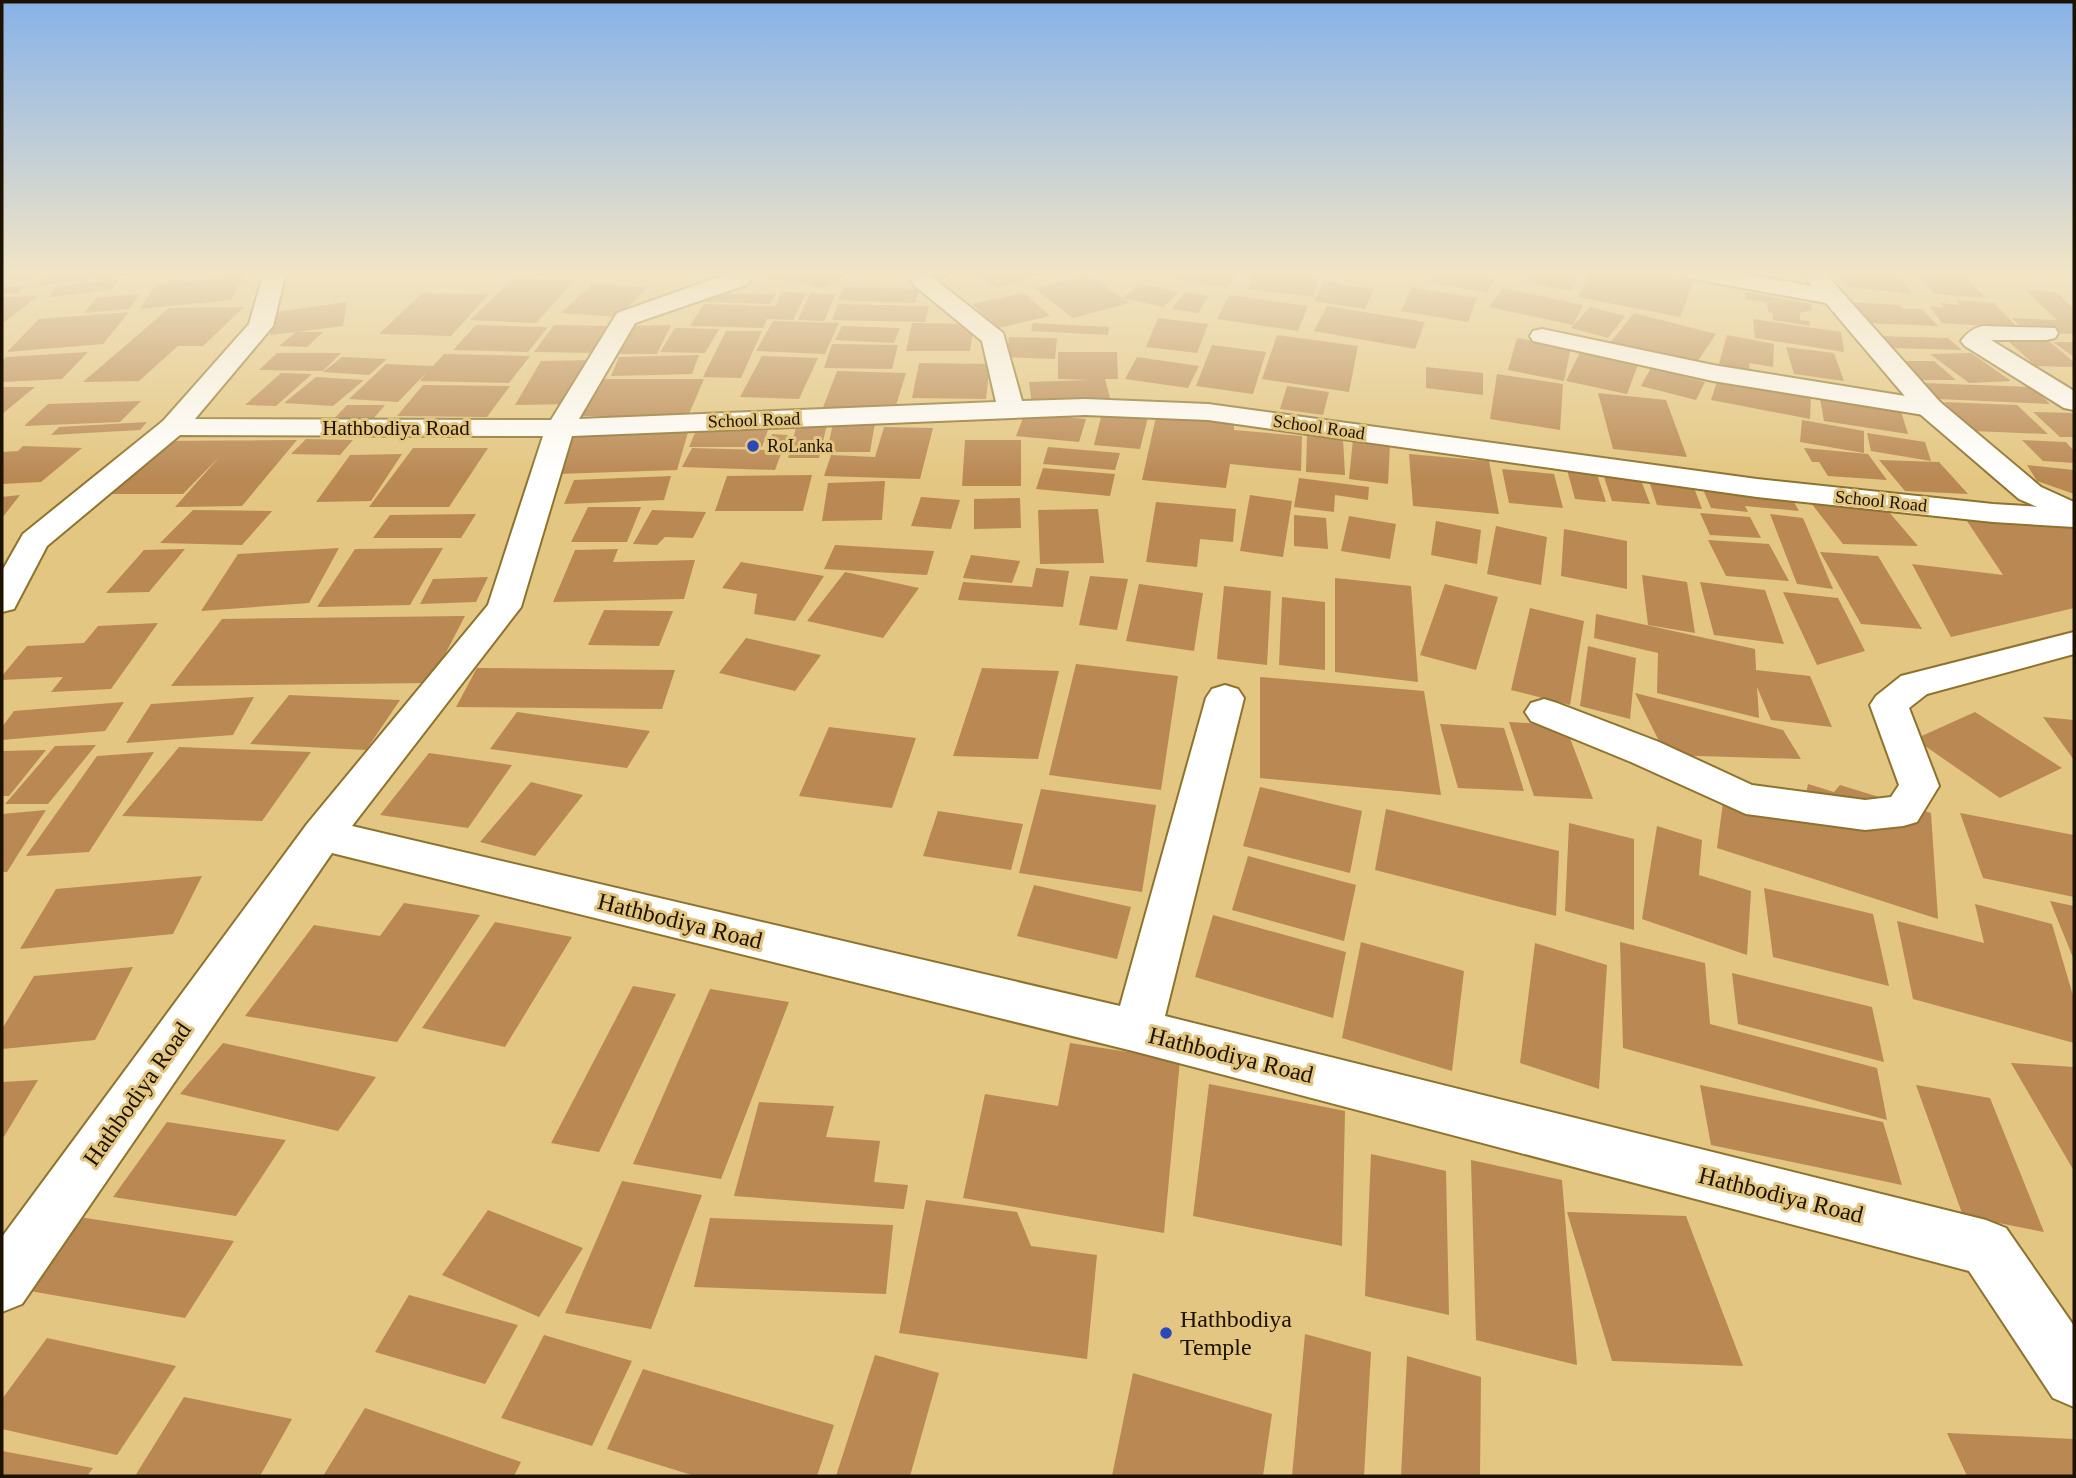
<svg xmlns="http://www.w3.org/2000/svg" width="2076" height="1478" font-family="Georgia,serif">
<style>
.building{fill:#b98853}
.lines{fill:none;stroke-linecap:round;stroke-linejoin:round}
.minor-casing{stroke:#8e732e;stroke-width:4}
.tertiary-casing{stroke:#8e732e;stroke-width:4}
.minor{fill:#fff;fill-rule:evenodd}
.tertiary{fill:#fff;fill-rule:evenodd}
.poi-dot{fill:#2b47b8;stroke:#e3c681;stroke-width:2.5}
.labels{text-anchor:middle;stroke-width:6;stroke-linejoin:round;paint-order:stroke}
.far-street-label{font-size:18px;fill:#1d1200;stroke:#e3c681}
.far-poi-label{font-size:18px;fill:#1d1200;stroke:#e3c681;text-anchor:start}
.street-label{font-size:21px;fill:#1d1200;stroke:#e3c681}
.near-street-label{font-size:24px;fill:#1d1200;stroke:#e3c681}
.near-poi-label{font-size:24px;fill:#1d1200;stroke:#e3c681;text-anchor:start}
</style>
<rect width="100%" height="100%" fill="#e3c681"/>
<!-- building -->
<path class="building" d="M2 272H39L25 281 2 280Z
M48 272H140L141 274 39 285Z
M522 272H567L562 277 519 275Z
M751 272H806L791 282Z
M808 272H850L824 288 794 281Z
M912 272H955L939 281Z
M968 272H1037L1042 274 997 288Z
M1182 272H1239L1226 288 1175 279Z
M1254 272H1262L1319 278 1314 297 1248 289Z
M1434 272H1465L1495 277 1487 293 1428 282Z
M1529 272H1548L1579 278 1571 291 1523 281Z
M1591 272H1647L1694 281 1680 317 1578 297Z
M1721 272H1774L1778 281 1723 276Z
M1838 272H1897L1912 294 1848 287Z
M1916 273 1965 276 1986 298 1935 294Z
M1089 275 1130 303 1073 318 1034 288Z
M244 276 231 300 140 309 156 284Z
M513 278 575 280 536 323 470 320Z
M119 279 111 290 49 297 57 286Z
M1324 281 1374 289 1365 309 1314 301Z
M593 283 647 287 619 317 561 313Z
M1140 283 1179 292 1163 307 1123 298Z
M27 286 17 293 2 294V287Z
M844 287 919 289 915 303 838 300Z
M1412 287 1477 298 1468 322 1401 311Z
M1502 288 1583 305 1573 325 1489 307Z
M2025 290 2056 292 2074 309V334L2025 331 2012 318 2057 320Z
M782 292 806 293 793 320 767 319 763 328 690 326 704 304 775 306Z
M1185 292 1209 296 1198 313 1172 309Z
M1746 292 1811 304 1812 310 1800 313V320L1809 321 1810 326 1773 320V313L1768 312 1767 302 1745 299Z
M422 293 489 294 451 336 379 334Z
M712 293 776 294 770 304 706 302Z
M810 293 836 294 824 321 798 320Z
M1024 293 1050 316 998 328 972 304Z
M140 294 129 309 84 313 96 298Z
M1229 295 1308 306 1298 331 1217 319Z
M38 296 2 324V297Z
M1956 300 1994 303 2018 328 1942 323 1929 306 1944 308 1940 303 1960 305Z
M347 302 343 326 296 332H323L307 347 279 346 296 332 270 335 277 312Z
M1846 302 1900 305 1904 309H1922L1938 326 1864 323Z
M838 304 929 306 925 322 832 320Z
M1327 306 1425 322 1415 349 1314 331Z
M244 307 203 346H178L139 381 83 382 169 308Z
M1590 307 1625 316 1608 338 1571 328Z
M129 312 103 344 7 352 39 319Z
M1634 313 1716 334 1695 365 1610 343Z
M1158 318 1208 324 1197 353 1146 347Z
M1753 319 1841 332 1844 352 1755 338Z
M773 321 839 323 825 354 756 351Z
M912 323 974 324 970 351H906Z
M1033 323 1109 327 1108 335 1031 331Z
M476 325 548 327 528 352 453 350Z
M554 325 614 326 597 353 534 352Z
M671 325 657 354H607L622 326Z
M842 326 900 328 894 343 835 340Z
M675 328 719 329 705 353 660 352Z
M726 331H762L741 378 703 377Z
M2000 334 2043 336 2074 362V367L2036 366Z
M1277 335 1358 346 1349 392 1262 379Z
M1727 335 1774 344 1773 367 1749 363 1750 372 1719 364Z
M1879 336 1948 338 1962 350 1891 348Z
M1009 337 1057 338 1055 359 1006 357Z
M1517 338 1571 347 1564 381 1508 370Z
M2053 342H2074V357Z
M832 344 898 345 892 369 824 368Z
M1212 345 1266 352 1253 394 1196 386Z
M1786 347 1834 353 1844 381 1794 374Z
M1581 350 1639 362 1627 394 1566 381Z
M88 352 62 379 2 382V361L6 357Z
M1058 352H1117L1118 379H1105L1111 402 1032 405 1029 382 1091 380 1058 379Z
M277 353H341L323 371 259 370Z
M1971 353 2011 381 1969 383 1930 354Z
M444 354 530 356 509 383 420 381 427 372 398 402 349 399 386 364 433 366Z
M699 355 692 374 611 376 619 357Z
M762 356 818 358 799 399 740 397Z
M342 357 387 359 369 375 323 372Z
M1137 357 1199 366 1188 388 1125 379Z
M594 360 572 404 515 405 541 361Z
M1899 361H1934L1956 380H1919Z
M919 363 990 364 986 399 912 398Z
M1426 367 1483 373V395L1426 388Z
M1651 368 1705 382 1696 400 1641 386Z
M837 371 906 373 894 412 822 410Z
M281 373 312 374 276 406 245 405Z
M1497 374 1563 384 1560 430 1490 419Z
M316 377 364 380 333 406 284 403Z
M1718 378 1811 394 1810 419 1711 400Z
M596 379H704L688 416H575Z
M1923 383 2033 387 2050 404 1938 399Z
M423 385 510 386 487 417 397 416Z
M1287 386 1329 392 1323 415 1280 409Z
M2 387H35L2 414Z
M1598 393 1666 400 1687 457 1613 449Z
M1819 393 1899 405 1908 434 1824 421Z
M141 401 120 422 24 426 48 404Z
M1944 402 2017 405 2048 434 1972 431Z
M347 405H385L369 424 330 423Z
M1103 409 1149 413 1140 449 1094 445Z
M2033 412 2074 413V437H2060Z
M1025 413 1086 419 1079 442 1016 436Z
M799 416H829L819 458H788Z
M1156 417 1234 423V430L1302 436 1301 471 1230 464 1226 488 1142 480Z
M1802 420 1864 431V453L1800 442Z
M147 422 140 430 51 435 59 427Z
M833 423H875L870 452H827Z
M698 426 769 427 762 447H689Z
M884 427 933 428 920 479 824 476 831 455 875 457Z
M689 429 677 470 556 474 575 433Z
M1867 433 1925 442 1931 461 1871 451Z
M772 434 788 435 775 470 682 467 692 448 766 450Z
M1307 435 1343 438 1345 475 1306 472Z
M306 439 353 440 340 455 291 454Z
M1353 439 1390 444 1388 484 1349 479Z
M297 440 242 506 175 507 221 455 183 494H103L160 441Z
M965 440H1021V486H962Z
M2022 440 2066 442 2074 451V463L2043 461Z
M23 446 82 448 41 482 2 484V452L18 451Z
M1048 447 1120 453 1115 470 1043 464Z
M413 448H488L449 507H369Z
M1804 448 1868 454 1887 480 1828 476 1819 462H1812Z
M402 454 371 501 316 502 350 455Z
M1409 454 1489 461 1499 514 1413 506Z
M1879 460 1939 462 1968 494 1905 491Z
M2027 465 2074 470V494L2037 481Z
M1566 466 1595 468 1606 502 1575 499Z
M1043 468 1115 474 1110 496 1036 489Z
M1502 469 1554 474 1563 508 1509 503Z
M1602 471 1639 475 1650 504 1612 501Z
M812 475 803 511H715L727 476Z
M671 476 664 500 564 504 574 480Z
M1299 478 1369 487 1368 500 1335 495 1334 512 1294 507Z
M885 481 882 520 822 521 828 483Z
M1649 481 1693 485 1702 509 1657 505Z
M1702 487 1790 495 1799 511 1745 506 1748 512 1711 508Z
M20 495 2 518V497Z
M1250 495 1292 501 1283 557 1240 551Z
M921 497 960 500 951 529 911 526Z
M1020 498 1021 528 974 529V499Z
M1156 502 1236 509 1233 542 1200 539 1197 567 1146 562Z
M1811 503 1883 505 1918 546 1843 544Z
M588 507H641L627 542H571Z
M1098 509 1104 563 1040 564 1038 510Z
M193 510 272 511 242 545 160 543Z
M652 510 706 512 693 538 665 537 657 545 633 544Z
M1700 513 1750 517 1761 538 1710 535Z
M476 514 461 538H373L390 515Z
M1770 514 1803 518 1833 589 1797 584Z
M1294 515 1326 518 1328 549 1294 546Z
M1349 516 1396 524 1390 559 1341 551Z
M1965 518 2074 527V608L1951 637 1912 564 2003 575Z
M1436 521 1481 530 1477 564 1431 555Z
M1496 526 1547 537 1541 585 1487 574Z
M1564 529 1627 541V589L1561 576Z
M1708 540 1769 544 1789 581 1726 576Z
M835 545 934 551 927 575 824 569Z
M339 548 309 603 201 611 238 554Z
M443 548 410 605 317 607 355 549Z
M185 549 149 592 106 593 144 550Z
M618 549 613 562 695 560 684 599 553 602 575 550Z
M1820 552 1878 556 1922 629 1861 624Z
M971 555 1020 561 1012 583 963 578Z
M741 562 824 576 795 621 754 614 757 594 722 588Z
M1036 568 1069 571 1063 607 958 600 963 582 1032 587Z
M845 572 919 588 883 638 807 621Z
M1642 575 1687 582 1695 633 1648 625Z
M1090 576 1128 579 1117 630 1079 625Z
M488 577 476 602 420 604 433 579Z
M1335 578 1411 586 1418 682 1335 672Z
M1700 582 1765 590 1784 644 1714 635Z
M1139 584 1203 593 1194 651 1126 641Z
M1445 584 1498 597 1476 670 1420 655Z
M1224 586 1271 591 1267 665 1217 659Z
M1783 592 1838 598 1865 651 1817 665Z
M1282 597 1325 602V670L1279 665Z
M1530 608 1584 621 1570 705 1511 690Z
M604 610 673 611 659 646 588 645Z
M1596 614 1755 649 1756 670 1810 676 1832 727 1771 720 1757 687 1759 718 1657 693 1658 653 1594 638Z
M465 616 430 683 171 686 222 619Z
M158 623 111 689 51 692 63 677 2 680V676L27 646 84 643 98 626Z
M746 638 821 655 795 691 719 673Z
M1588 646 1636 658 1630 719 1580 706Z
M1076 664 1178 676 1161 790 1049 775Z
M477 668 675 670 662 709 456 707Z
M982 668 1059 671 1038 759 953 756Z
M1260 677 1424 691 1441 795 1260 778Z
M1635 693 1783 730 1801 759 1666 755Z
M289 695 400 700 366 750 250 744Z
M254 697 233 735 126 743 151 704Z
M124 702 105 731 2 740V727L14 711Z
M517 712 650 731 627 768 490 749Z
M1975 712 2062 768 2000 798 1915 739Z
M2043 717 2074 720V760Z
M1509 722 1565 725 1593 799 1534 796Z
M1440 724 1504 728 1524 791 1458 788Z
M829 727 916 738 892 808 799 796Z
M96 745 48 804H5L55 746Z
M179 747 311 752 262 821 122 816Z
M46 750 9 796H2V751Z
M154 752 89 852 26 856 97 756Z
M429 753 512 765 468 828 380 815Z
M1726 779 1805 799 1808 784 1834 792 1840 785 1931 813 1938 919 1717 848Z
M531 782 583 795 535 856 480 842Z
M1260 787 1362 811 1350 873 1243 846Z
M1041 789 1156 805 1142 892 1019 873Z
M1386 809 1559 851 1556 916 1375 870Z
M46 810 7 872H2V814Z
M938 811 1023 824 1011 870 923 856Z
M1960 813 2074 835V897L1983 878Z
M1569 823 1634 839V930L1565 911Z
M1657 826 1702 840 1699 875 1751 891 1747 955 1642 919Z
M1248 856 1356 885 1344 941 1232 910Z
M202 876 173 934 20 949 56 889Z
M1034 885 1131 907 1117 959 1017 936Z
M1764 888 1873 914 1889 986 1773 957Z
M2050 901 2074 906V960Z
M404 903 480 915 397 1042 245 1016 314 925 380 936Z
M1975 904 2052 924 2074 999V1043L1913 999 1897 921 1984 943Z
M1213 915 1346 952 1333 1018 1195 977Z
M495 922 572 937 505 1047 422 1028Z
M1361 942 1464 971 1452 1071 1342 1038Z
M1620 942 1705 963 1710 1024 1877 1068 1887 1120 1623 1048Z
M1535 943 1607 965 1599 1089 1520 1063Z
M133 967 95 1040 2 1049V1029L34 976Z
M1732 973 1872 1007 1884 1062 1738 1024Z
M633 986 676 994 599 1152 551 1143Z
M710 989 789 1002 721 1179 633 1164Z
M223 1043 376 1077 338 1131 180 1094Z
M1070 1043 1180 1060 1164 1233 963 1198 985 1094 1058 1106Z
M2011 1063 2074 1067V1171Z
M38 1080 2 1140V1082Z
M1209 1084 1345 1111 1342 1246 1193 1216Z
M1700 1085 1883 1122 1902 1185 1711 1145Z
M1916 1085 1990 1098 2044 1232 1963 1216Z
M759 1102 834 1106 826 1137 880 1141 874 1182 908 1185 904 1209 734 1196Z
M167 1122 286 1140 236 1216 113 1197Z
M1371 1154 1446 1171 1449 1315 1365 1296Z
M1471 1160 1562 1180 1577 1365 1476 1340Z
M622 1181 702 1195 651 1329 565 1313Z
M926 1200 1017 1212 1031 1246 1097 1255 1087 1359 899 1333Z
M488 1210 583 1248 539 1317 442 1275Z
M1567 1212 1686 1216 1743 1366 1612 1361Z
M79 1217 234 1241 185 1318 24 1290Z
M710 1218 893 1225 886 1294 694 1287Z
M409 1295 518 1325 485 1384 375 1352Z
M1305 1334 1371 1352 1364 1476H1292Z
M544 1335 632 1361 592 1446 501 1418Z
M47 1338 176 1366 117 1455 2 1429V1399Z
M875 1355 939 1373 910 1476H836Z
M1407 1356 1481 1377 1480 1476H1401Z
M643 1369 834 1425 817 1476H695L607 1449Z
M1133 1373 1272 1414 1263 1476H1112Z
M184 1397 292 1419 260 1476H135Z
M365 1408 521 1462 514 1476H323Z
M1947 1433 2074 1439V1476H1967Z
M2 1451 93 1468 87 1476H2Z"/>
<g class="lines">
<!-- minor casing -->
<g class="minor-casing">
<path id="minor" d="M264 272H286L273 326 195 419 551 420 617 313 733 272H757L746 285 635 323 579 419 996 402 982 341 915 286 911 281 915 276H931L1003 333 1022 401 1085 399 1208 404 1757 479 1993 504 2074 509V527L1993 522 1757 497 1208 420 1085 415 572 436 521 607 352 826 1120 1006 1206 698 1212 689 1225 685 1238 689 1244 698 1165 1016 1986 1220 2006 1228 2074 1326V1407L2053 1398 1969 1271 1137 1052 332 853 22 1304 2 1312V1237L307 824 488 605 543 436 180 435 47 546 14 609 2 612V571L23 534 163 421 249 324Z
M1983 326 2055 328 2058 333 2055 338 2046 340H1991L2074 391V410L2064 408 1965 346 1961 341C1967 333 1973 328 1983 326Z
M1542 329 1713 365 1930 400 1940 402 1944 408 1940 414 1930 416 1713 381 1533 341 1530 336 1533 331Z
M2074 632V654L1927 694 1909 708 1939 786 1917 822 1903 826 1865 830 1746 814 1631 762 1531 721 1525 712 1531 703 1544 699 1557 703 1659 742 1752 785 1865 800 1891 797 1899 785 1870 705 1876 696 1901 676Z"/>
</g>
<!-- tertiary casing -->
<g class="tertiary-casing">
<path id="tertiary" d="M1683 272H1732L1812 286 1801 272H1824L1940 402 2041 487 2074 502V523L2019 499 1920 414 1826 303 1694 279 1686 277Z"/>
</g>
<!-- minor -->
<use href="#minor" class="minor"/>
<!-- tertiary -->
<use href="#tertiary" class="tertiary"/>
</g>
<!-- sky -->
<linearGradient id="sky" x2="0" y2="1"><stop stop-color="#87b2e9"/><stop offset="0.57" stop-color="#f2e5c6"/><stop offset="1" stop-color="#f2e5c6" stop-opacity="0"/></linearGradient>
<rect width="2076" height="479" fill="url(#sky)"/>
<!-- markers -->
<g class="poi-dot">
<circle cx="753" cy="446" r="7"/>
<circle cx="1166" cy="1333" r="7"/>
</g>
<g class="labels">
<!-- far-street labels -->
<g class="far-street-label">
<text transform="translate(754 420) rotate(-2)" y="6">School Road</text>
<text transform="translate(1319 427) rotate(8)" y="6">School Road</text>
<text transform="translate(1881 501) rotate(6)" y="6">School Road</text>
</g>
<!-- far-poi labels -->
<g class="far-poi-label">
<text x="767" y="452">RoLanka</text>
</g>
<!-- street labels -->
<g class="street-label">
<text x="396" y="435">Hathbodiya Road</text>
</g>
<!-- near-street labels -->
<g class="near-street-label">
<text transform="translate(680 921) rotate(14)" y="8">Hathbodiya Road</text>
<text transform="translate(1231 1055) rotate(14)" y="8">Hathbodiya Road</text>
<text transform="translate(137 1094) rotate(-55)" y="8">Hathbodiya Road</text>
<text transform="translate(1781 1195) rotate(14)" y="8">Hathbodiya Road</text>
</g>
<!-- near-poi labels -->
<g class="near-poi-label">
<text x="1180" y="1327">Hathbodiya<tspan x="1180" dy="28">Temple</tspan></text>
</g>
</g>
<!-- border -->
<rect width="2076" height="1478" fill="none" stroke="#1d1200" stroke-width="7"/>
</svg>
